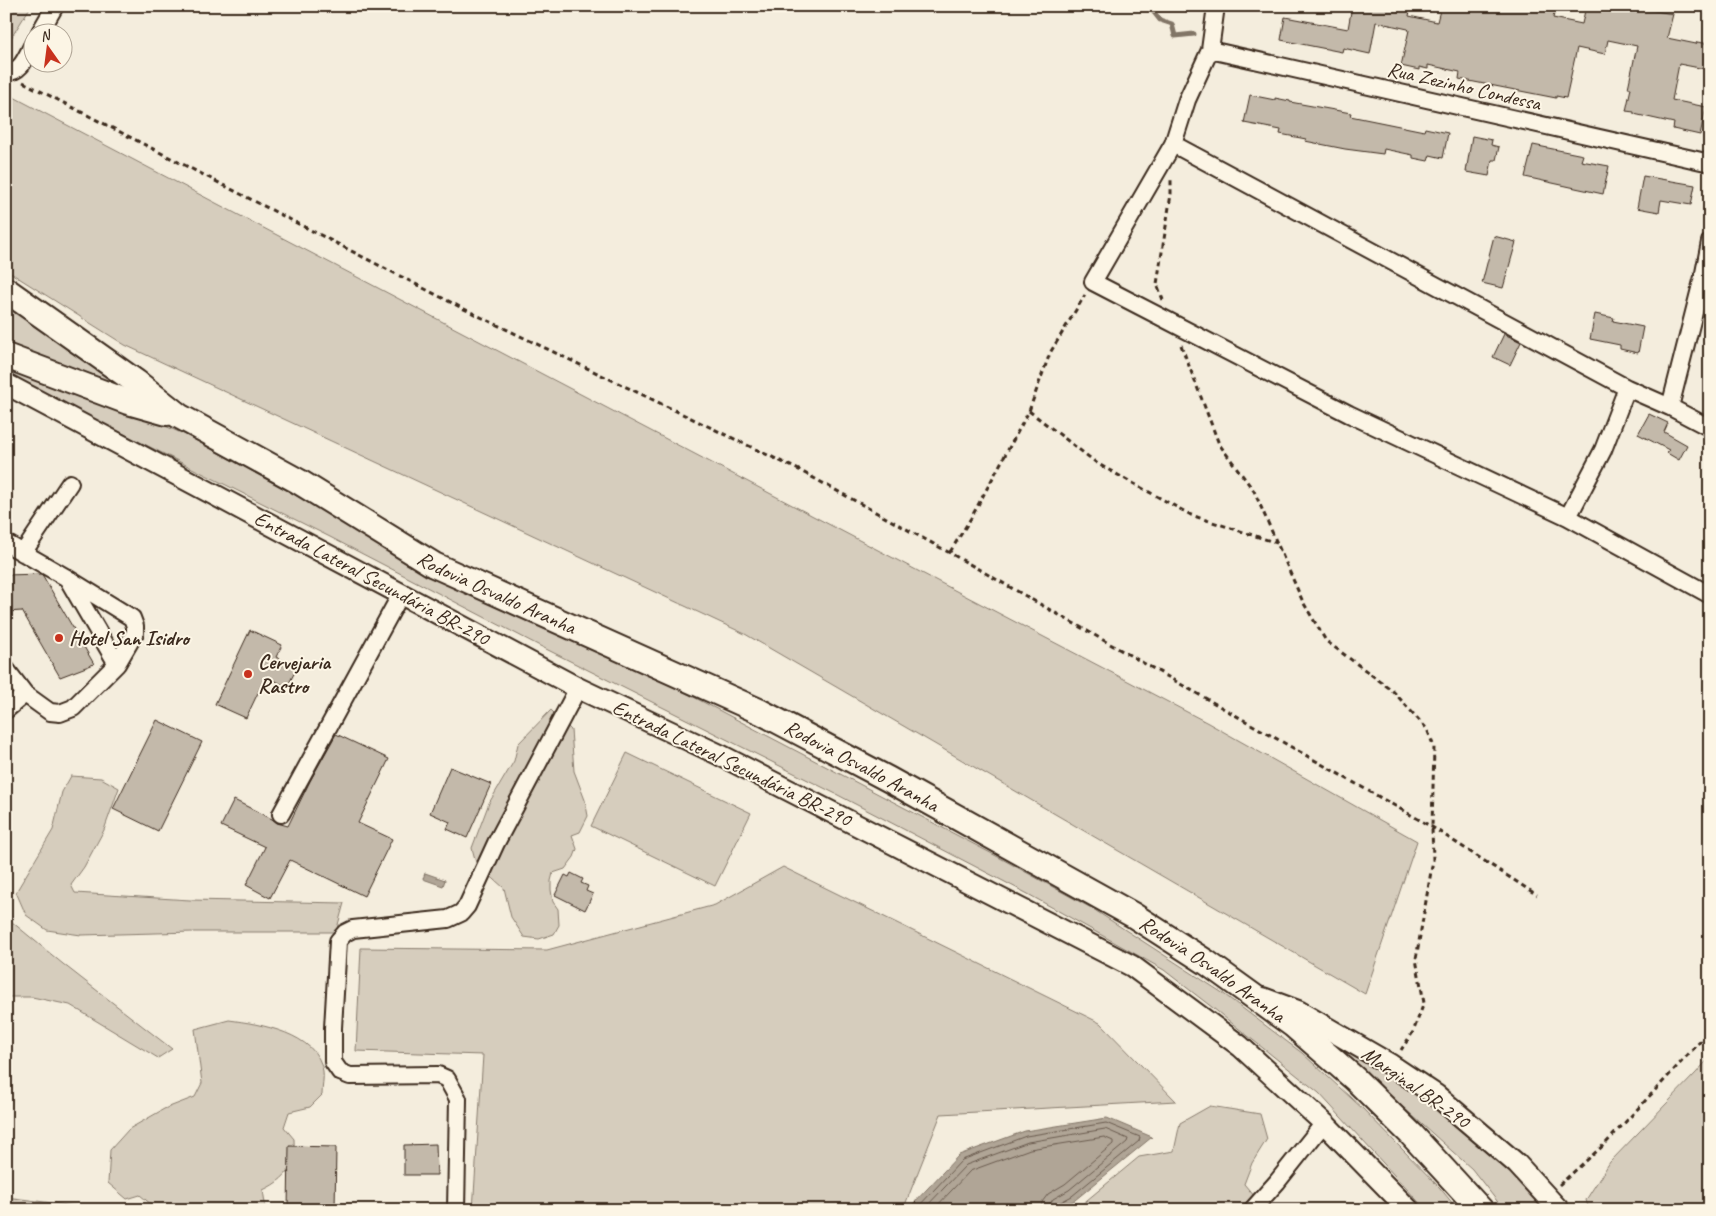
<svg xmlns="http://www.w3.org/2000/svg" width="1716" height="1216" font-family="Caveat,sans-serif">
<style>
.green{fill:#d6cdbd;stroke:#887c6e}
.water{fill:#b0a596;stroke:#817466}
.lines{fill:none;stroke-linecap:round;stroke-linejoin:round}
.shore{stroke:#6a5b4e;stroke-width:1}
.stream{stroke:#817466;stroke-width:5}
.building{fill:#c3b9aa;stroke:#3b2a1e}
.minor-casing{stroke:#3b2a1e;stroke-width:20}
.major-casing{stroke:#3b2a1e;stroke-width:24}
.highway-casing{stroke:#3b2a1e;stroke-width:28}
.path{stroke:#3b2a1e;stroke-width:3;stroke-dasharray:5 4;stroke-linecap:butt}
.minor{stroke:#fcf5e5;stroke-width:16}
.major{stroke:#fcf5e5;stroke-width:20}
.highway{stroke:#fcf5e5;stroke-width:24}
.poi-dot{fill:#c8321e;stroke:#fcf5e5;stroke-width:2}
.labels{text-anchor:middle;stroke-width:4;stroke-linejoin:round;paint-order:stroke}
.street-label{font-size:21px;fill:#3b2a1e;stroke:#fcf5e5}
.poi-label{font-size:21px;font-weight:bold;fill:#3b2a1e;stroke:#fcf5e5;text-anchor:start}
</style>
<rect width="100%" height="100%" fill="#f4eddd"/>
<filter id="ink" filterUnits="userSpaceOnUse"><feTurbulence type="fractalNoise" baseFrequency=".02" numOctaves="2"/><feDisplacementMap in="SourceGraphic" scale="10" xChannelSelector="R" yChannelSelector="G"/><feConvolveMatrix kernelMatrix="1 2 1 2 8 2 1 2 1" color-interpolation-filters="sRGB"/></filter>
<g filter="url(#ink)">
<!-- green -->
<path class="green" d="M6 6H31L6 46Z
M6 93 1208 723 1417 841 1365 994 745 634 125 345 6 270Z
M6 302 147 397 6 345Z
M6 364 144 417 186 435 428 568 646 672 1002 859 1093 909 1221 992 1302 1053 1363 1109 1440 1188 1458 1210H1426L1319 1093 1213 1008 1164 970 1028 894 836 794 538 645 330 537 6 375Z
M551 710 571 730 574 771 585 800 588 816 580 832 572 835 577 849 574 857 565 869 553 873 551 881V890L553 902 558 909 559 925 554 934 539 939 524 937 511 917 504 888 476 863 472 848 489 803 514 761 518 744Z
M627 753 751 813 715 886 591 826Z
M71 776 101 778 119 788 104 830 84 867 71 885 75 893 190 900 344 903 336 932H193L81 935 47 930 26 915 16 892 53 830 62 792Z
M783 867 1100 1023 1176 1101 941 1114 903 1210H473L483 1055 356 1051 361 948 547 950 715 905Z
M6 896 12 922 63 964 172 1049 158 1058 70 1005 32 997H6Z
M229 1020C260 1024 317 1033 323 1071 324 1078 322 1087 322 1095L310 1107 289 1112 284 1127 294 1139C294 1145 295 1154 293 1160 289 1175 276 1184 263 1190L266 1210H158L140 1195 127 1199 108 1183 110 1150 129 1129 164 1109 195 1097 202 1083 195 1029Z
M1337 1040 1348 1045 1489 1145 1552 1210H1504L1472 1169 1346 1056Z
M1710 1057V1210H1589L1586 1200 1610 1162 1696 1073Z
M1210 1106 1260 1114 1267 1139 1252 1163 1244 1184 1266 1210H1075L1139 1157 1174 1151 1180 1123Z
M6 1197 98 1209 137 1210H6Z"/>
<!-- water -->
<path class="water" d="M425 873 445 880 443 886 423 879Z
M1107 1118 1152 1137 1075 1200 1056 1210H912V1205L959 1155 1025 1131Z"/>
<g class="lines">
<!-- shore -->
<path class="shore" d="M917 1210 918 1207 962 1160 1026 1136 1106 1123 1140 1137 1139 1141 1072 1196 1057 1204 1055 1210
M923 1210 966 1165 1028 1142 1105 1129 1128 1139 1127 1142 1069 1190 1053 1199 1050 1204 1049 1210
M933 1210 970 1171 1030 1149 1104 1137 1113 1141V1144L1065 1184 1048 1194 1042 1202 1041 1210"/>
<!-- stream -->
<path class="stream" d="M1149 6 1160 20 1172 24 1175 36 1194 34"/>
</g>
<!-- building -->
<path class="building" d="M1352 6H1411L1409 16 1437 22 1441 6H1556L1553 18 1582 24 1586 6H1627L1673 14 1667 38 1696 44 1697 42 1710 44V70L1679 64 1672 100 1706 107 1700 135 1673 129 1674 123 1634 114V112L1626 111 1631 88H1628L1637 46 1608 40 1605 54 1577 48 1566 98 1556 96V98L1459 79 1460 72 1428 65V69L1419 67V70L1401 66 1409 30 1408 29 1376 22 1370 54 1343 48 1342 52 1281 40 1285 17 1348 29Z
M1250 95 1275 100V98L1290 101V102L1351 113 1350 116 1424 131 1425 128 1448 133 1443 158 1430 155 1428 161 1413 158V155L1384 149 1383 154 1345 149 1305 141 1306 139 1280 134 1281 130 1244 123Z
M1472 136 1492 140 1491 145 1499 147 1496 160H1492L1489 176 1466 172Z
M1533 145 1583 155 1581 161 1609 166 1603 194 1525 177Z
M1643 176 1695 185 1691 205 1661 200 1659 212 1637 208Z
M1494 236 1516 242 1503 288 1482 283Z
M1595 314 1614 318 1613 321 1643 327 1638 353 1620 349V345L1590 339Z
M1504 334 1521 342 1510 365 1493 357Z
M1649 414 1668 423 1664 432 1687 445 1679 460 1667 453 1669 450 1638 434Z
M41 574 43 576 94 664 60 677 22 611 6 612V575Z
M250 630 282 645 276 657 297 668 287 687 266 676 246 718 215 704Z
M157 720 202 742 158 831 113 809Z
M336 734 389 759 358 823 392 839 364 896 290 860 270 898 246 885 265 847 221 826 234 800 272 819 277 823 288 826 310 781Z
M450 767 491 784 467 838 447 829 450 822 430 813Z
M571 873 583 879 581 883 588 886 586 891 593 894 585 910 555 895 565 875 569 877Z
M436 1144 437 1175H404V1145Z
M289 1146 336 1147 335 1210H288Z"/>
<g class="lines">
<!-- minor casing -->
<g class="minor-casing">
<path id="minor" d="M40 32 55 6
M1210 50 1710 163
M6 72C21 73 26 57 32 46
M1173 144 1187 100 1210 50 1216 6
M1670 407 1704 273 1710 242
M1710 428 1670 407 1627 388 1603 450 1568 517 1710 595
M1568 517 1349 414 1093 282 1173 144 1627 388
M6 543 67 578 117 664
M23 553 70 483
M6 669 25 694
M6 710 25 694 50 712 60 713 73 708 117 664 135 633V626L132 618 67 578
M281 814 401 594
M456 1210 458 1099 447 1079 438 1075 350 1076 340 1072 333 1062V1028L338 941 345 933 353 929 448 919 461 913 467 906 496 843 578 688
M1252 1210 1277 1182 1324 1123"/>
</g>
<!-- major casing -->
<g class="major-casing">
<path id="major" d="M6 384 578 688 720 755 1132 966 1240 1046 1324 1123 1409 1210
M1263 998 1298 1011 1391 1065 1436 1095 1517 1164 1559 1210"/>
</g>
<!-- highway casing -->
<g class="highway-casing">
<g id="highway">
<path id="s1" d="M6 290 136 382 179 416 298 481 434 565 761 712 888 779 1133 915 1206 962 1293 1025 1355 1079 1411 1134 1481 1210"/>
<path d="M6 356 128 402 167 413"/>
</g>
</g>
<!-- path -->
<path class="path" d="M23 82 462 308 799 470 950 553 1432 827 1537 895
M1163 300 1157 284 1171 194V178
M1181 345 1219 444 1254 491 1303 602 1326 641 1392 690 1427 729 1434 747 1432 827 1433 860 1416 959 1424 1003 1413 1032 1401 1050
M1029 411 1098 464 1191 515 1277 543
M950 552 971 518 1029 411 1050 353 1085 295
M1559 1185 1605 1144 1710 1031"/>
<!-- minor -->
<use href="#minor" class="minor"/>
<!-- major -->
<use href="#major" class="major"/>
<!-- highway -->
<use href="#highway" class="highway"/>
</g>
</g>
<!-- markers -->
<g class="poi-dot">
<circle cx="59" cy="638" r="5"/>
<circle cx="248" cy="674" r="5"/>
</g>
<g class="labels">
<!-- street labels -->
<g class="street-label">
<text transform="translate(1464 86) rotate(13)" y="7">Rua Zezinho Condessa</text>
<text transform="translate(372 578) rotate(28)" y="7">Entrada Lateral Secundária BR-290</text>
<text dy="7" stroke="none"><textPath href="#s1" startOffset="578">Rodovia Osvaldo Aranha</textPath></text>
<text transform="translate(732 763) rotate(26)" y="7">Entrada Lateral Secundária BR-290</text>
<text dy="7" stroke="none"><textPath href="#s1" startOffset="982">Rodovia Osvaldo Aranha</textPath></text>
<text dy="7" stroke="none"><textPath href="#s1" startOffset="1388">Rodovia Osvaldo Aranha</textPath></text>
<text transform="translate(1416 1087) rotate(35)" y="7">Marginal BR-290</text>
</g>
<!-- poi labels -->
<g class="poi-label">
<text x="69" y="645">Hotel San Isidro</text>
<text x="258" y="669">Cervejaria<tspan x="258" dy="24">Rastro</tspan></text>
</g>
</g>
<!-- margin -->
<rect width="1716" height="1216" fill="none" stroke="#fcf5e5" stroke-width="25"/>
<rect x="12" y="12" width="1691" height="1191" fill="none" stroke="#3b2a1e" stroke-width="2" filter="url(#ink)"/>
<!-- north arrow -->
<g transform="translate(48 48) rotate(346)"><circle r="24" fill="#fcf5e5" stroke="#afa495"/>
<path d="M0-4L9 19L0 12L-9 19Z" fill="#c8321e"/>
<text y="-8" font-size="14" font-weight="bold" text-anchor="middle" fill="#3b2a1e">N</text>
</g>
</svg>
